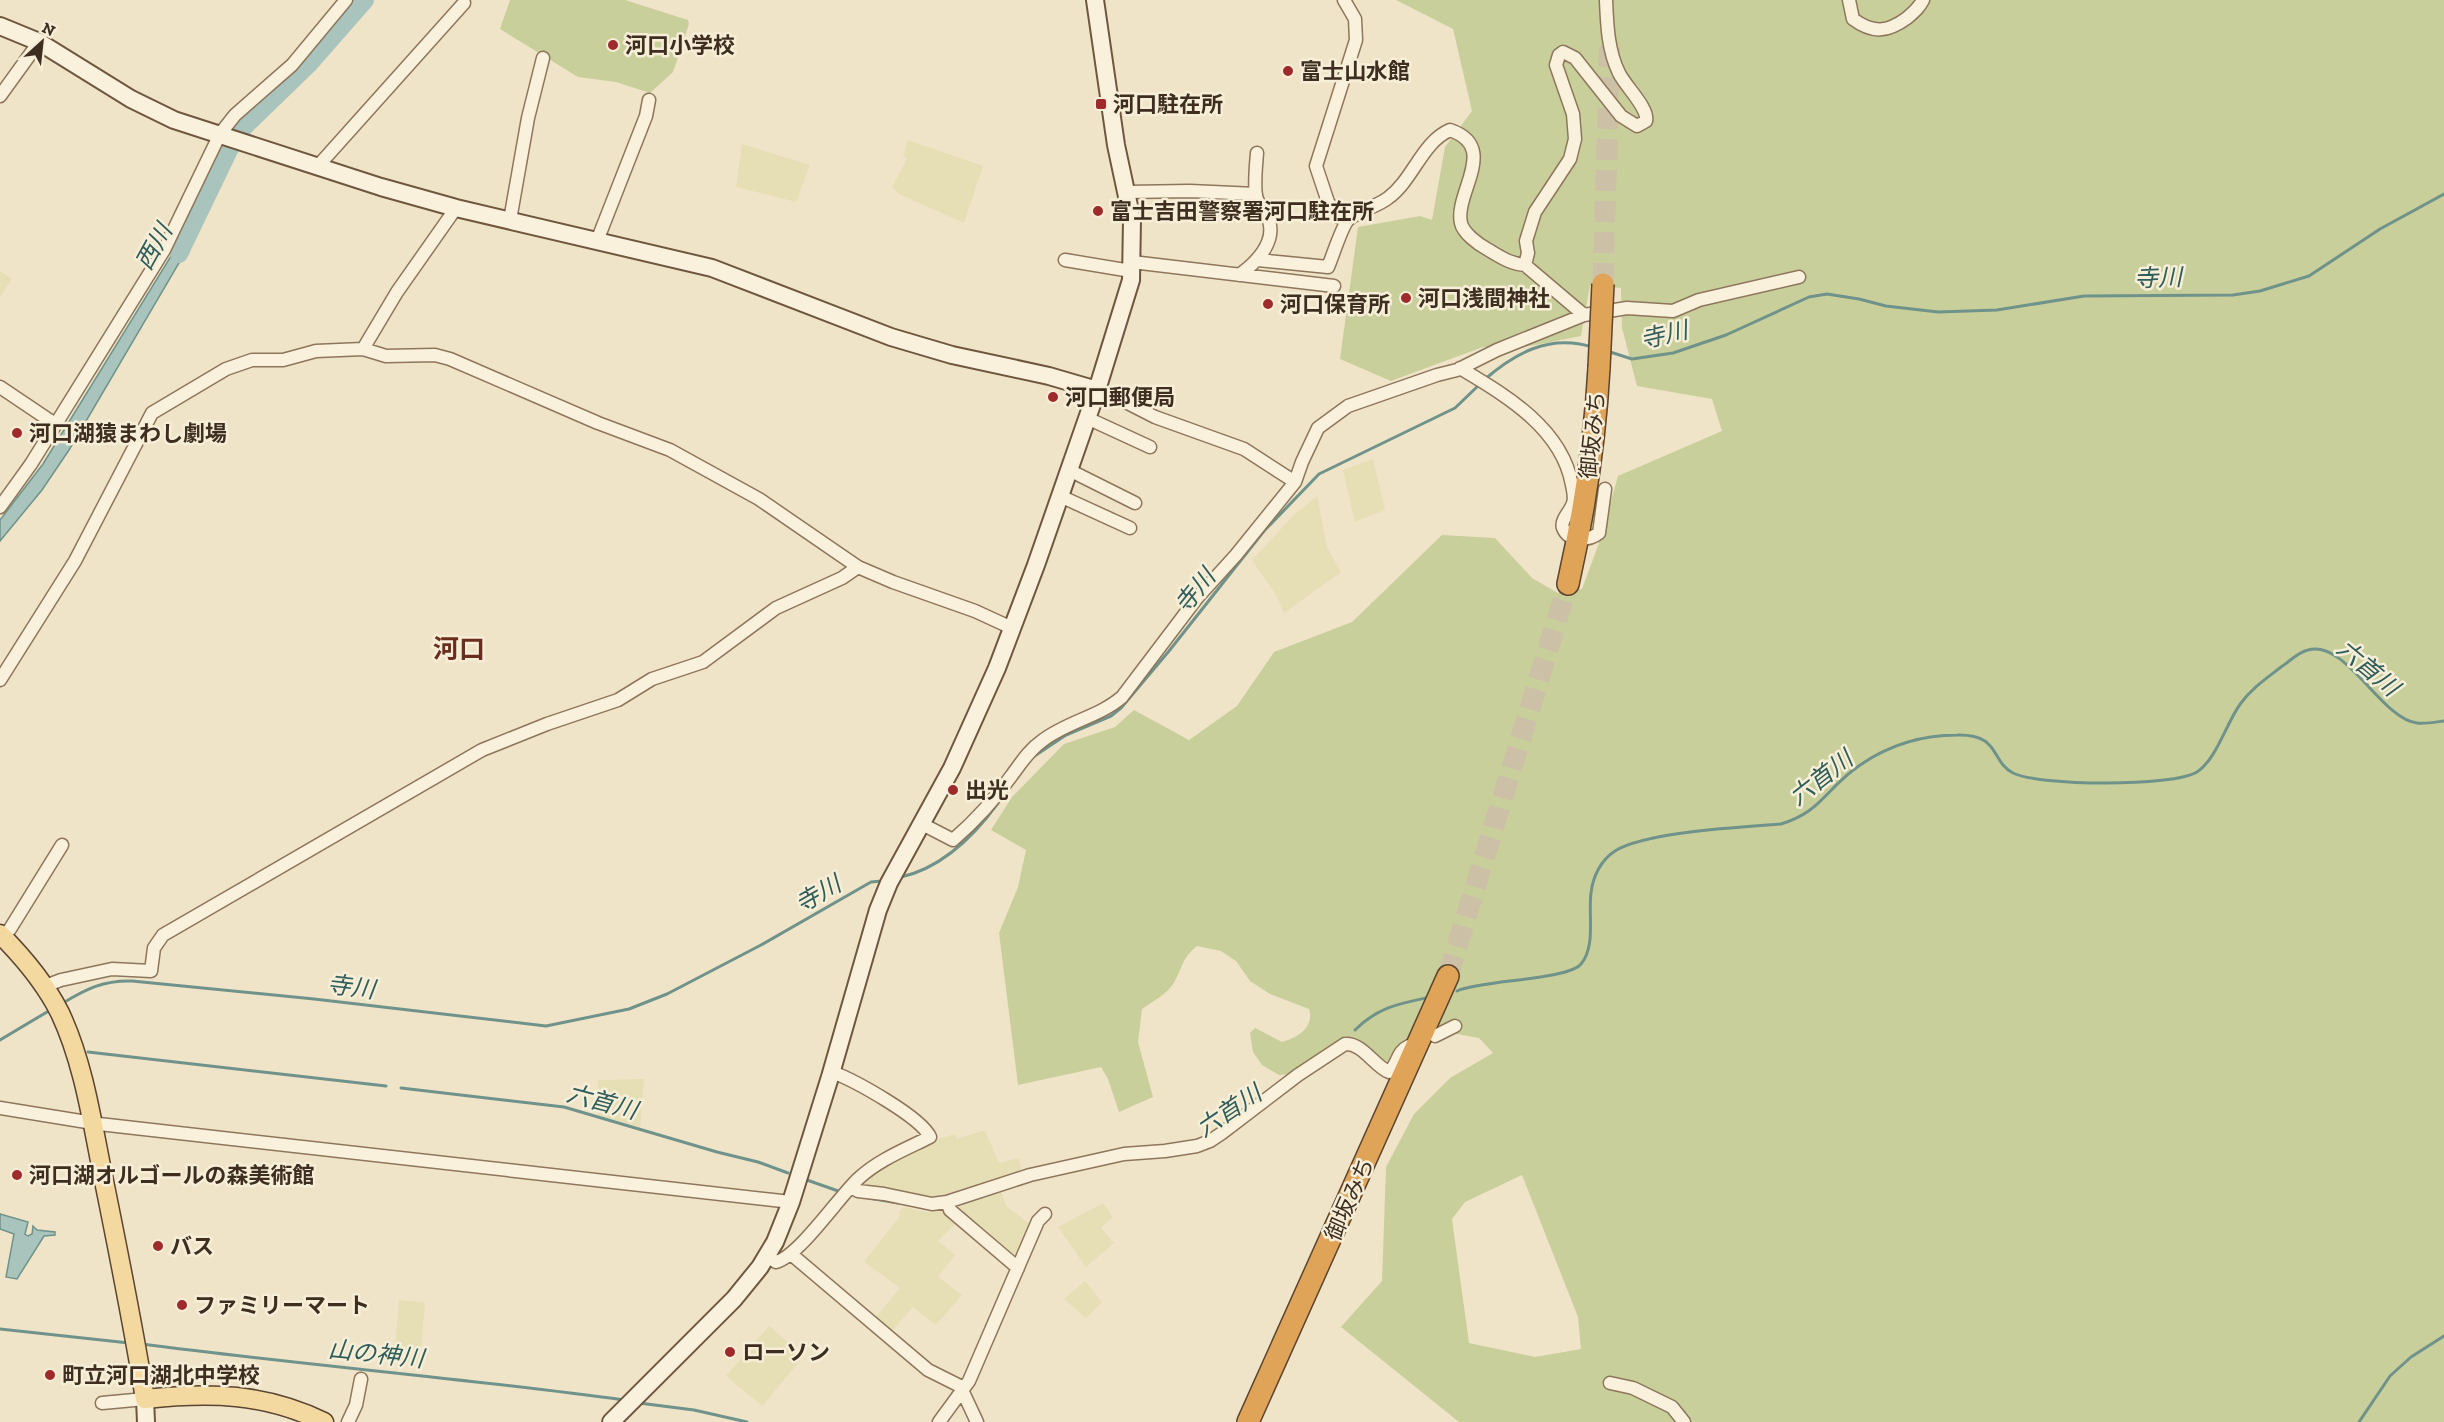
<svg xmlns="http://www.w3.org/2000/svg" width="2444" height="1422" font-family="'Zilla Slab','Noto Sans JP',serif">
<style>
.farmland{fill:#e6deb5}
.green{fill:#c9cf9b;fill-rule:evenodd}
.water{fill:#a9c4bc;stroke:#6f938a;stroke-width:1.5}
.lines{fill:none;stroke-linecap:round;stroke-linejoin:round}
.stream{stroke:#6f938a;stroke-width:3}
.river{stroke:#a9c4bc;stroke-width:18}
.highway-tunnel{stroke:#ccc0a6;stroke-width:21;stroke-dasharray:21 10;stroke-linecap:butt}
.street-casing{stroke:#8d765c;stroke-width:15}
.secondary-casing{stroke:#6f573f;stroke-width:20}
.primary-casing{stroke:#5b4430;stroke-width:21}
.highway-casing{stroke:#5b4430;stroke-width:24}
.street{stroke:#faf1dc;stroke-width:12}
.secondary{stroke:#faf1dc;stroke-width:16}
.primary{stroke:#f3d9a0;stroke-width:18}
.highway{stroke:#e0a458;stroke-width:21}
.highway-bridge-casing{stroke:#5b4430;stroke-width:24;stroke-linecap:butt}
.highway-bridge{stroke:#e0a458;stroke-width:21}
.poi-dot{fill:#9e2a2b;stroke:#f7eed8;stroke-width:2}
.labels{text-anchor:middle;stroke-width:5;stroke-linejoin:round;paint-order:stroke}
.poi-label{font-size:22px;font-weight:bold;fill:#3d2e20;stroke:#f7eed8;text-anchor:start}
.street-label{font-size:22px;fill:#3d2e20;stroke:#f7eed8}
.water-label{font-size:24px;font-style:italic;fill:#2f5d5a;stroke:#f7eed8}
.quarter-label{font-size:26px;font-weight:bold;fill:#6b2e1e;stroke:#f7eed8}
</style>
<rect width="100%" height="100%" fill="#f0e4c8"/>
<!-- farmland -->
<path class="farmland" d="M908 140 983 166 964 223 899 194 892 187 907 159 903 156Z
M742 144 810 165 796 202 736 187Z
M0 271 12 279 0 297Z
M1373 459 1385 510 1355 522 1343 470Z
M1317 496 1327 547 1341 572 1284 613 1275 593 1252 560 1294 515Z
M644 1079 640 1127 598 1115V1080Z
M982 1131H985L999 1163 1019 1158 1021 1168 1020 1173 936 1199 863 1187 860 1183 884 1167 932 1141 955 1134 957 1139Z
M1001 1192 1006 1206 1031 1225 1018 1261 956 1210V1206Z
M1103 1203 1113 1217 1101 1228 1114 1243 1086 1267 1058 1227Z
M904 1207 926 1212 942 1211 957 1222 938 1241 955 1255 938 1277 962 1295 936 1325 913 1307 892 1331 876 1317 900 1288 864 1262 900 1216 899 1212Z
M1085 1281 1102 1302 1086 1318 1064 1299Z
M399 1300 425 1303 420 1363 394 1360Z
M769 1326 804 1356 762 1406 726 1376Z"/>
<!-- green -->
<path class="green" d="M510 0H625L688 20 689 24 673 72 650 93 616 82 578 77 500 29Z
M1396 0H2444V1422H1459L1341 1327 1382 1281 1386 1167 1414 1114 1450 1078 1493 1053 1479 1038 1435 1030 1397 1048 1389 1062C1372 1056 1363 1040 1345 1036L1292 1074 1279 1075 1262 1065 1253 1052 1250 1033 1255 1028 1282 1042C1297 1038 1315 1027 1309 1009L1270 994 1250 981 1236 961 1221 951 1197 946C1182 958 1183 966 1175 981 1168 994 1153 1001 1142 1009L1138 1042 1153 1097 1119 1112 1108 1079 1101 1067 1018 1085 999 933 1018 887 1026 850 991 830 1012 797 1064 744 1115 727 1134 710 1189 740 1237 706 1274 652 1352 622 1442 535 1495 538 1532 578 1558 593 1582 589 1599 543 1618 476 1722 431 1712 399 1637 386 1622 328 1621 288 1590 285 1581 336 1520 348 1483 347 1391 381 1340 359 1358 227 1420 216 1432 220 1445 147 1472 111 1453 29ZM1522 1175 1578 1317 1581 1349 1535 1357 1469 1343 1452 1219 1465 1202Z"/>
<!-- water -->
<path class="water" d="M196 234 69 450 42 490 0 541V520L43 464 184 235Z
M0 1214 28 1222 25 1234 28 1236 32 1234 33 1226 37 1230 55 1232V1235L44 1236 17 1279 6 1277 14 1234 0 1229Z"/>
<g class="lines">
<!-- stream -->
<path class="stream" d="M1607 351 1632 359 1673 353 1726 335 1809 297 1827 294 1859 299 1886 306 1938 312 1997 310 2084 296 2233 295 2260 291 2309 276 2380 229 2444 194
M1484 380C1515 353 1549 334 1592 347
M1030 759 1066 735 1111 716 1121 708 1169 651 1264 531 1319 474 1455 408 1479 385
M901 877C941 868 974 836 998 803
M1457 991C1482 980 1568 980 1581 964 1596 946 1588 915 1591 893 1593 876 1601 860 1615 851 1645 832 1742 827 1781 824 1818 813 1824 793 1852 771 1883 747 1919 735 1957 735 2001 734 1990 761 2013 773 2038 786 2173 787 2197 772 2217 759 2227 721 2241 703 2252 688 2267 678 2281 667 2289 662 2298 652 2308 650 2346 639 2381 719 2417 723 2425 724 2436 722 2444 721
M63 1003C86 989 104 980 132 981L314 999 546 1026 629 1009 667 994 761 945 871 882 882 881
M1355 1030C1377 1008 1397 1004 1426 998
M0 1040 52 1009
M88 1052 386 1086
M401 1088 564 1107 717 1152 758 1162 788 1173
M807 1180 841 1192
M869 1198 898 1203
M0 1329 129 1343
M142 1344C302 1365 464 1378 624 1400
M639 1403 694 1410 747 1422
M2359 1422 2390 1376 2411 1357 2444 1336"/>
<!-- river -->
<path class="river" d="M179 254 229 150 244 127 309 64 365 0"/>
<!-- highway-tunnel -->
<path class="highway-tunnel" d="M1603 284 1610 36
M1448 976 1568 584"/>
<!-- street casing -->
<g class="street-casing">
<path id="street" d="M1344 0 1355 19 1356 40 1316 166 1328 202 1339 217 1347 221
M1849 0 1853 19C1873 34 1888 32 1907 18 1914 12 1919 8 1923 0
M0 96 39 42
M318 166 464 3
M1127 192 1190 191 1256 194
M510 220 528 118 543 58
M597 241 646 116 649 100
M1065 260 1131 271
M1258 260 1328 267C1332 258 1342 226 1348 220 1358 210 1377 207 1388 198 1413 180 1422 142 1450 130 1500 147 1454 193 1461 223 1463 233 1478 244 1487 249 1499 256 1510 264 1525 265
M1132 262 1334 286
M1239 275C1255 264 1276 243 1269 221 1266 212 1258 205 1256 196 1254 183 1256 166 1257 153
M1584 315 1525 265 1528 253 1526 241 1535 212 1570 159 1575 139 1573 114 1556 65 1559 55 1563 52 1575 58 1621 116 1637 126 1646 121C1649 108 1625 86 1619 73 1608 51 1607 25 1606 0
M363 349 397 292 456 208
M1460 368C1505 395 1562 428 1572 485 1573 490 1575 498 1573 503 1571 511 1560 520 1563 528 1569 543 1590 540 1599 533L1605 489
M0 387 55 424
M1097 390 1110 394 1155 417 1244 449 1295 482
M1087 418 1150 447
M1069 470 1135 503
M1060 496 1130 528
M0 507 31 464 164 250 220 134 235 115 292 65 346 0
M0 680 75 561 152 413 226 369 252 360H283L316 351 363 349 386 356 435 355 450 359 598 423 670 450 759 499 858 567 893 582 975 611 1012 628
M922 824 953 840C975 821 995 799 1012 775 1021 763 1029 750 1042 741 1066 722 1099 717 1122 697L1197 598 1236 555 1295 482 1302 462 1318 428 1348 406 1437 375 1457 370 1497 350 1584 315 1627 308 1673 311 1699 300 1799 277
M3 937 10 929 62 845
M45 986 61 980 112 969 151 971 154 948 163 935 482 750 547 724 618 700 652 679 703 662 776 608 842 578 858 567
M1435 1036 1455 1026
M0 1108 99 1124 791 1202
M851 1187 858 1191 884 1194 932 1204 947 1202 1030 1175 1124 1154 1165 1151 1197 1146 1210 1141 1222 1133 1298 1075 1345 1044C1363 1043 1374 1066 1389 1072 1399 1063 1396 1052 1409 1046
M947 1202 950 1210 1018 1268
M791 1254 928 1370 964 1388
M767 1256 776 1262C799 1256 838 1198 858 1179 878 1160 906 1149 930 1137 921 1117 854 1080 832 1072
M1610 1383 1633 1388 1672 1407 1684 1422
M962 1390 977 1422
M102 1403 145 1399
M348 1422 356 1405 361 1379
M939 1422 969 1381 1038 1221 1045 1214"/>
</g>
<!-- secondary casing -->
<g class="secondary-casing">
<path id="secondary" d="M0 26 39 42 131 99 174 120 381 187 456 208 712 268 891 337 952 355 1049 376 1097 390
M145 1399 146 1422
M611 1422 734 1299 760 1267 775 1242 791 1202 830 1077 878 910 889 883 952 768 997 668 1036 565 1097 390 1131 280 1132 220 1116 145 1095 0"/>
</g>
<!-- primary casing -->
<g class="primary-casing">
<path id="primary" d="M0 934C24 958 45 983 60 1013 84 1064 92 1122 103 1176 118 1250 133 1324 145 1399 210 1392 264 1393 324 1422"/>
</g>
<!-- highway casing -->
<g class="highway-casing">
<path id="highway" d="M1568 584C1584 513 1595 441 1599 368
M1248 1422 1448 976"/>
</g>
<!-- street -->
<use href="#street" class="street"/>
<!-- secondary -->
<use href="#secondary" class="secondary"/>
<!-- primary -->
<use href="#primary" class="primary"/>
<!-- highway -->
<use href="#highway" class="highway"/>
<!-- highway-bridge casing -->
<g class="highway-bridge-casing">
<path id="highway-bridge" d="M1599 368 1603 284"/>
</g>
<!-- highway-bridge -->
<use href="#highway-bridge" class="highway-bridge"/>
</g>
<!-- markers -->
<g class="poi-dot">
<circle cx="613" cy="45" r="6"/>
<circle cx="1288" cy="71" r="6"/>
<rect x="1095" y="98" width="12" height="12" rx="3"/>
<circle cx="1098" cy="211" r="6"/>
<circle cx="1406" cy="298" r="6"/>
<circle cx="1268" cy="304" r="6"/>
<circle cx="1053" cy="397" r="6"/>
<circle cx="17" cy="433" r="6"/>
<circle cx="953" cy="790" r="6"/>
<circle cx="17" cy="1175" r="6"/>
<circle cx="158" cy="1246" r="6"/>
<circle cx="182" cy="1305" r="6"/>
<circle cx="730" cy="1352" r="6"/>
<circle cx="50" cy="1375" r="6"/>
</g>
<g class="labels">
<!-- poi labels -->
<g class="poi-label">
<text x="625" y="53">河口小学校</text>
<text x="1300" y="79">富士山水館</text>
<text x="1113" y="112">河口駐在所</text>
<text x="1110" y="219">富士吉田警察署河口駐在所</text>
<text x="1418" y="306">河口浅間神社</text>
<text x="1280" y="312">河口保育所</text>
<text x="1065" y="405">河口郵便局</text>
<text x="29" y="441">河口湖猿まわし劇場</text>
<text x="965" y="798">出光</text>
<text x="29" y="1183">河口湖オルゴールの森美術館</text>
<text x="170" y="1254">バス</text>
<text x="194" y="1313">ファミリーマート</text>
<text x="742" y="1360">ローソン</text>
<text x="62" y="1383">町立河口湖北中学校</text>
</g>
<!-- street labels -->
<g class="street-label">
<text transform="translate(1592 435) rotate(-84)" y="8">御坂みち</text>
<text transform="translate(1349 1199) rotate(-66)" y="8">御坂みち</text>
</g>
<!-- water labels -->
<g class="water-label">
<text transform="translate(154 247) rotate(-61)" y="8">西川</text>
<text transform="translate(2158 278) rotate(-2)" y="8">寺川</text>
<text transform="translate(1664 335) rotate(-13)" y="8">寺川</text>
<text transform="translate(1195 591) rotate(-51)" y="8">寺川</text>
<text transform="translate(2368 668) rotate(40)" y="8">六首川</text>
<text transform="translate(1821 778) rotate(-38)" y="8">六首川</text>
<text transform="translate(818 894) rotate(-30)" y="8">寺川</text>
<text transform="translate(351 987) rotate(7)" y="8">寺川</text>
<text transform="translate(602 1102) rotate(15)" y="8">六首川</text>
<text transform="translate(1229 1111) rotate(-34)" y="8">六首川</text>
<text transform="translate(376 1354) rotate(6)" y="8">山の神川</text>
</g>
<!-- quarter labels -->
<g class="quarter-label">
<text x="459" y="658">河口</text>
</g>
</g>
<!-- north arrow -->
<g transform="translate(42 42) rotate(27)" stroke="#f7eed8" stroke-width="4.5" paint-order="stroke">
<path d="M0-4.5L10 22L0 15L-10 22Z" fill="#3d2e20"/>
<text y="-9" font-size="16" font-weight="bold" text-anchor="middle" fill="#3d2e20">N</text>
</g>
</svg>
